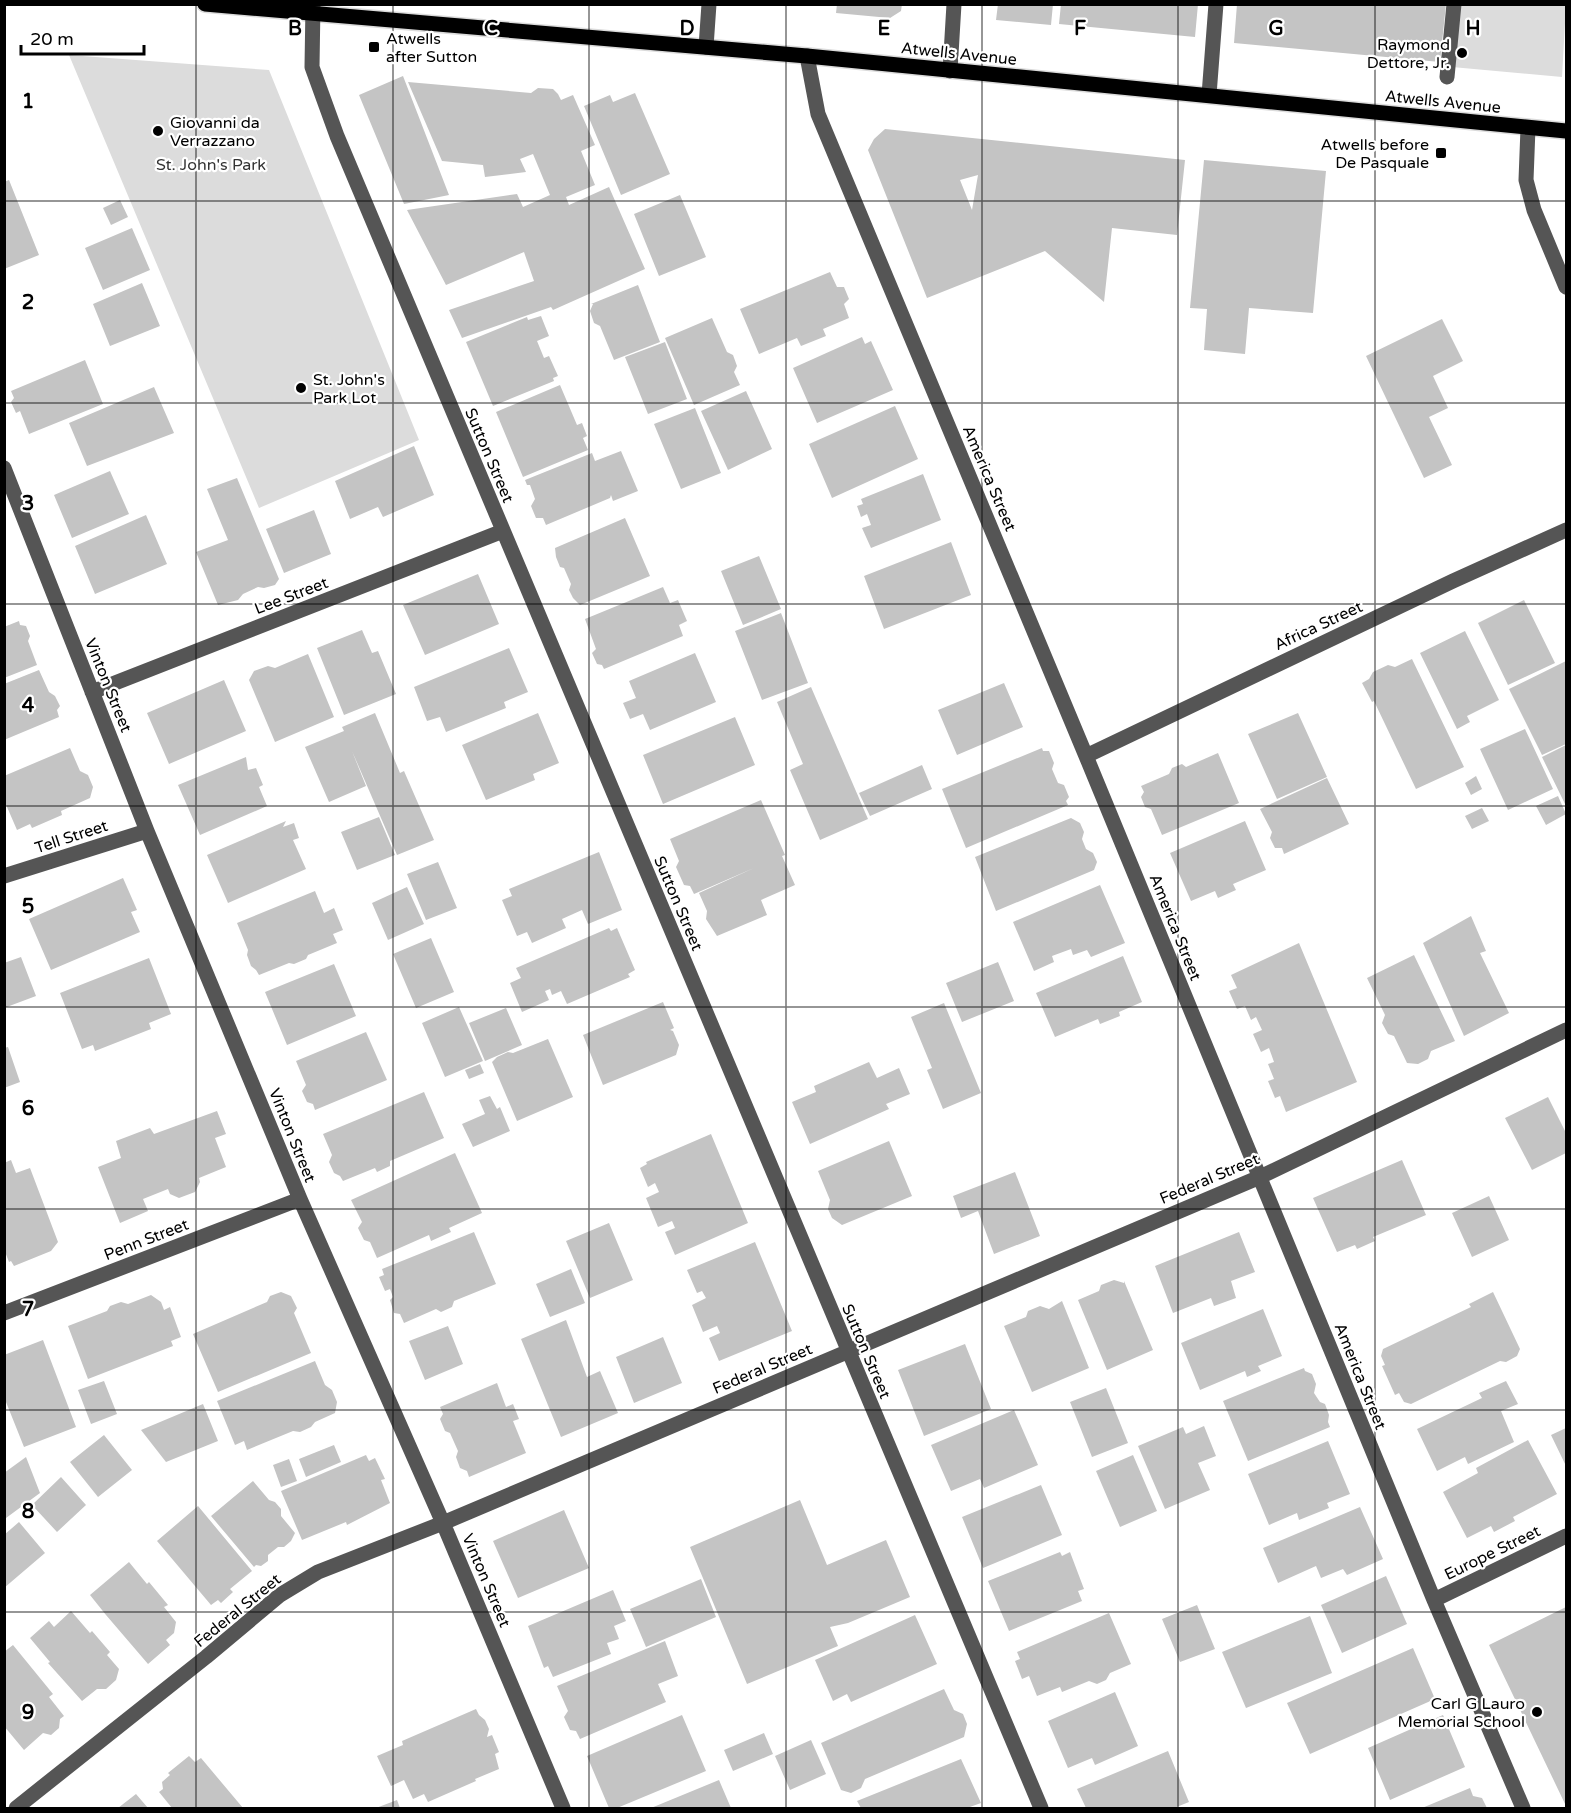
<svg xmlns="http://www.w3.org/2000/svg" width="1571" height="1813" font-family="'Varela Round',sans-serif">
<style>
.green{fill:#dcdcdc}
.building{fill:#c4c4c4;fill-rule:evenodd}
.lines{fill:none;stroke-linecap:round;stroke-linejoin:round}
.major-casing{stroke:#dbdbdb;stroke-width:18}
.minor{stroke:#555;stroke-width:15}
.major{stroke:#000;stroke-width:15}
.grid{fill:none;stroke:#000;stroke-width:1.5;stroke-opacity:0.55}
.poi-dot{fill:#000;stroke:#fff;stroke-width:2}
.labels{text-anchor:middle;stroke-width:4.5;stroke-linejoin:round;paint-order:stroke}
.poi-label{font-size:16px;fill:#000;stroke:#fff;text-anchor:start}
.street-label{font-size:16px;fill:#000;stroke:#fff}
.park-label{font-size:16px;fill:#333;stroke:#fff}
.grid-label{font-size:20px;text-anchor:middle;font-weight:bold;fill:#000;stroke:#fff;stroke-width:4.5;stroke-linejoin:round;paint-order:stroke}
</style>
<rect width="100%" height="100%" fill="#fff"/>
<!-- green -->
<path class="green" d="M1458 5H1566L1562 77 1452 67Z
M69 55 269 70 419 440 259 508Z"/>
<!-- building -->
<path class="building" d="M837 4H902L901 11 890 18 836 13Z
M998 4H1053L1051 25 996 20Z
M1061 4H1198L1195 37 1059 24Z
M1237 4H1446L1440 62 1234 43Z
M403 76 449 195 404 204 359 95Z
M408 82 531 93 538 88 553 89 558 94 561 100 573 95 595 145 581 151 595 185 566 197 569 205 609 187 645 269 553 310 551 307 462 338 449 310 534 281 524 252 446 285 407 210 517 194 523 207 550 195 533 154 520 159 526 172 485 177 483 165 442 161Z
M635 93 670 174 621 195 584 106 610 95 613 102Z
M885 129 1185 160 1177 235 1112 228 1104 302 1045 251 927 298 868 150 874 139ZM978 175 972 210 960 180Z
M1204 160 1326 171 1313 313 1249 308 1245 354 1204 350 1207 309 1190 308Z
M9 180 39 255 4 269V182Z
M680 195 706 257 659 276 634 214Z
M120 200 128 217 111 225 103 208Z
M132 228 150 270 103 290 85 248Z
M830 272 837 287H844L849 299 844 304 849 318 823 329 826 336 801 346 797 338 759 354 740 309Z
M142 283 160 326 110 346 93 304Z
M638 285 660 342 614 360 600 326 594 323 590 311 593 304H591Z
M541 316 549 336 537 341 544 358 549 356 558 376 553 378 554 381 493 406 466 342 527 317 528 320Z
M712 318 727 352 733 355 737 366 734 372 740 385 694 405 665 338Z
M1442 319 1463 361 1433 376 1448 408 1429 417 1452 465 1424 478 1366 356Z
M862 337 865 344 871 341 893 390 817 423 793 368Z
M665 342 687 399 648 414 625 357Z
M85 360 103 404 29 434 20 411 16 413 11 402 14 398 11 391Z
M560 385 577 425 582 423 587 436 583 438 588 450 523 477 496 412Z
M154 387 174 433 87 466 69 423Z
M746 391 772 449 728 470 701 411Z
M895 406 918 459 832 498 809 444Z
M695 408 721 473 681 489 654 424Z
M414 446 434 495 383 517 378 507 350 519 335 481Z
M621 451 638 491 613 501 611 495 610 498 546 525 543 518H536L531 506 535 499 530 485H527L525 480 592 453 595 461Z
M110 471 129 514 72 538 54 495Z
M923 474 941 520 871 548 862 528 871 525 867 514 861 517 857 506 863 504 861 499Z
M237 478 279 579 275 585 264 588 258 587 243 594 238 600 218 605 196 552 228 540 207 489Z
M314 510 331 554 284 573 266 529Z
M146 515 167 564 95 594 75 546Z
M625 518 650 576 580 605 573 598 569 590 571 584 564 568 560 567 556 557 555 548Z
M951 542 971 595 884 629 864 576Z
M759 556 781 609 743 625 721 571Z
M478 574 499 624 425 655 403 605Z
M663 587 670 603 678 600 687 621 679 625 683 636 604 669 602 665 597 664 592 653 596 649 585 619Z
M1524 600 1555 663 1508 685 1478 623Z
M781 613 808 683 762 700 735 631Z
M19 621 20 625 26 626 30 636 28 641 37 665 4 678V627Z
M362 630 372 653 378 651 396 694 344 715 317 648Z
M1465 631 1499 700 1467 716 1470 722 1457 729 1420 653Z
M509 648 528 692 504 702 506 708 446 732 440 717 427 721 414 687Z
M695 653 716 702 650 730 643 714 630 719 623 703 636 698 629 681Z
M308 654 334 717 275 742 249 680 254 671 268 666 275 668Z
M1412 659 1464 767 1416 789 1374 701 1372 702 1362 683 1369 679 1373 672 1388 665 1395 667Z
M1566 661V744L1542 755 1509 689Z
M39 670 49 692 55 696 60 706 57 710 59 717 4 740V684Z
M224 680 246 731 169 764 147 713Z
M1004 683 1023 727 957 755 938 710Z
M811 687 868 819 820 840 790 770 803 764 777 702Z
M375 713 400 773 404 771 434 840 397 855 352 751 366 786 329 802 305 747 344 731 342 727Z
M538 713 559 763 533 774 535 780 486 800 462 745Z
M1298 713 1327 777 1277 799 1248 734Z
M735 717 755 765 663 804 643 755Z
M1525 729 1553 789 1508 810 1480 749Z
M1566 745V806L1542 757Z
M70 748 80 771 88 775 93 787 90 798 61 811 62 815 32 828 30 824 17 830 4 800V776Z
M1042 748 1043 751H1049L1054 763 1052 769 1058 783 1064 785 1069 797 1066 801 1068 805 966 848 942 789Z
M1218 753 1239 803 1162 835 1151 809 1145 807 1141 797 1144 792 1141 786 1169 774 1172 768 1182 764 1186 767Z
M246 757 248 770 256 768 263 785 259 787 267 806 200 835 178 785Z
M922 765 932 789 870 816 859 793Z
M1476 776 1482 789 1471 795 1465 783Z
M1327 778 1349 824 1284 854 1282 848H1275L1270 838 1272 832 1260 809Z
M1558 796 1566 814 1546 825 1536 806Z
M761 800 785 855 782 856 795 885 761 900 767 915 717 936 706 919 707 911 699 893 754 868 694 894 690 886 684 885 676 867 679 861 670 839Z
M1482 808 1489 821 1472 829 1465 816Z
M379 817 395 855 357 870 341 832Z
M1071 818 1080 823 1084 832 1082 839 1086 849 1093 853 1097 862 1094 870 996 911 975 857Z
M286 821 283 827 294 823 299 838 293 840 306 869 228 903 207 855Z
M1245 821 1266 870 1233 884 1236 890 1218 898 1215 891 1191 901 1170 853Z
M599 852 622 910 588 924 582 910 562 919 566 928 532 943 527 932 517 936 502 900 512 896 509 889Z
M438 862 457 908 426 920 407 874Z
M123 878 137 910 131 912 140 932 51 970 29 919Z
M1100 885 1125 943 1091 957 1087 950 1073 955 1071 949 1052 956 1054 962 1034 971 1013 922Z
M407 887 424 924 388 940 372 903Z
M315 891 324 913 334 908 343 930 333 934 337 943 308 955 306 959 294 964 289 963 259 975 256 970 251 966 247 955 248 950 237 923Z
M1471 916 1486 951 1480 953 1509 1013 1464 1036 1423 943Z
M609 928 611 931 617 928 635 970 628 974 630 977 567 1004 561 991 552 995 550 989 545 991 549 1000 522 1012 510 983 521 978 516 968Z
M431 938 454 992 416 1008 393 954Z
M1299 943 1357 1082 1286 1112 1280 1096 1275 1098 1268 1081 1274 1079 1268 1064 1274 1062 1269 1048 1261 1052 1253 1034 1262 1030 1256 1017 1251 1020 1245 1006 1237 1009 1229 991 1237 988 1231 975Z
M1414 955 1455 1041 1431 1051 1428 1059 1418 1064 1407 1063 1394 1036 1388 1034 1382 1023 1385 1015 1367 978Z
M1123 956 1142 1002 1119 1012 1120 1016 1100 1024 1098 1019 1055 1037 1036 993Z
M21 957 36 996 4 1008V963Z
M149 958 171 1014 149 1023 151 1029 95 1051 93 1045 82 1049 60 993Z
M998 962 1014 1001 962 1022 946 983Z
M334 964 356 1016 287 1045 265 992Z
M663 1002 674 1028 670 1030 673 1031 679 1045 676 1055 603 1085 583 1035Z
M944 1003 981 1093 943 1109 927 1070 932 1068 911 1017Z
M459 1007 483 1061 445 1077 422 1023Z
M506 1008 522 1045 485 1061 469 1023Z
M366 1032 387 1080 315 1110 313 1104 307 1102 302 1091 306 1085 296 1061Z
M548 1039 573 1097 517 1121 492 1062 497 1057 508 1052 513 1053Z
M8 1047 20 1082 4 1088V1048Z
M869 1062 877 1078 899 1068 910 1094 886 1104 889 1109 810 1144 792 1102 816 1092 814 1086Z
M480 1064 484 1073 469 1079 465 1070Z
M424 1092 444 1138 390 1161V1166L377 1172 375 1168 343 1181 340 1176 334 1173 329 1162 332 1155 323 1134Z
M490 1096 497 1109 500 1107 510 1131 473 1147 462 1124 485 1114 479 1100Z
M1548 1097 1566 1133V1153L1532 1170 1505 1118Z
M217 1111 226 1134 215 1138 226 1167 199 1178 200 1182 195 1192 179 1198 170 1194 168 1189 143 1199 148 1211 120 1223 98 1167 121 1158 116 1141 150 1128 154 1134Z
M711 1134 748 1223 675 1255 665 1232 675 1228 672 1221 658 1227 646 1198 659 1192 655 1183 648 1187 640 1168 647 1164 646 1162Z
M889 1141 912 1196 842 1225 832 1218 828 1209 830 1200 818 1171Z
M455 1153 482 1213 449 1228 451 1232 431 1241 429 1235 377 1258 370 1242 364 1240 358 1228 362 1222 351 1200Z
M11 1160 16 1173 30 1168 58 1242 51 1251 14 1266 11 1261 9 1262 4 1249V1163Z
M1402 1160 1426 1215 1373 1237 1375 1241 1357 1249 1355 1245 1337 1252 1313 1198Z
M1015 1172 1040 1236 994 1254 978 1211 961 1218 953 1196Z
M1489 1196 1509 1240 1472 1257 1452 1213Z
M609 1223 633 1280 590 1298 566 1241Z
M474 1232 496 1284 454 1301 452 1307 441 1312 436 1309 404 1323 400 1314 394 1313 390 1300 393 1297 390 1289 385 1291 379 1277 384 1275 382 1269Z
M1239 1232 1255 1272 1231 1281 1236 1298 1214 1306 1211 1298 1173 1313 1155 1266Z
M755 1242 792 1331 719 1361 709 1338 720 1333 717 1326 703 1332 692 1305 706 1298 702 1291 697 1293 687 1270Z
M571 1269 585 1303 550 1317 536 1284Z
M1114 1280 1124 1283V1281L1153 1350 1107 1370 1078 1300 1099 1291 1101 1285Z
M281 1292 291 1296 297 1308 294 1313 311 1353 218 1392 193 1334 267 1302 270 1296Z
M1493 1292 1520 1349 1517 1356 1506 1362 1500 1361 1411 1404 1404 1402 1399 1393 1395 1395 1382 1366 1385 1365 1381 1356 1383 1349 1471 1307 1469 1304Z
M151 1295 161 1302 164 1310 170 1307 181 1337 171 1341 173 1346 88 1379 68 1326 107 1311 110 1306 121 1302 128 1304Z
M1062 1301 1089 1368 1032 1392 1004 1326 1026 1317 1028 1311 1040 1306 1049 1309Z
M1263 1309 1282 1356 1258 1366 1261 1371 1247 1377 1245 1371 1200 1390 1181 1343Z
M566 1320 587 1377 600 1371 618 1413 561 1437 521 1339Z
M448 1326 463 1364 425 1380 409 1341Z
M663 1337 682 1383 634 1403 616 1357Z
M43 1340 76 1427 24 1447 4 1397V1355Z
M965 1344 991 1409 924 1436 898 1370Z
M315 1361 325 1385 332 1390 337 1402 335 1413 315 1422 311 1427 300 1432 293 1431 247 1450 244 1441 235 1445 217 1401Z
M1304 1368 1305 1371 1312 1374 1316 1384 1314 1393 1320 1402 1325 1404 1329 1415 1328 1422 1330 1427 1248 1461 1223 1401Z
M104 1381 117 1414 91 1424 78 1390Z
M1506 1381 1518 1404 1501 1411 1514 1442 1468 1464 1465 1457 1437 1471 1417 1429 1482 1398 1479 1393Z
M497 1383 506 1407 513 1404 519 1419 513 1421 526 1453 469 1477 467 1471 460 1468 456 1457 458 1451 450 1433 445 1431 440 1419 443 1414 440 1407Z
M1106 1388 1128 1443 1092 1457 1070 1402Z
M203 1404 218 1441 166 1462 141 1430Z
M1014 1410 1038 1465 984 1488 980 1479 951 1491 931 1445Z
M1204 1426 1216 1456 1198 1463 1210 1490 1165 1509 1138 1446 1183 1427 1186 1434Z
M1566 1428V1466L1551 1435Z
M104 1435 132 1470 98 1497 70 1462Z
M1528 1440 1557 1494 1513 1517 1515 1521 1494 1532 1491 1526 1467 1538 1443 1492 1478 1473 1476 1468Z
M1328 1441 1350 1494 1327 1503 1329 1508 1299 1520 1297 1513 1269 1525 1248 1474Z
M334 1445 341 1462 306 1477 299 1459Z
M366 1455 369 1461 375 1458 385 1479 381 1480 390 1503 347 1525 346 1522 302 1540 281 1491Z
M1133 1455 1157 1511 1120 1527 1096 1471Z
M26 1457 40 1493 6 1518 4 1513V1473Z
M289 1459 297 1481 281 1487 273 1465Z
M61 1477 86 1505 57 1532 32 1505Z
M253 1481 269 1500 275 1502 281 1509V1516L295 1533 291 1541 284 1547H278L268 1555V1561L261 1566 256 1565 254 1567 211 1516Z
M1041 1485 1062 1535 983 1568 962 1517Z
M800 1500 827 1565 886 1540 910 1597 848 1623 830 1627 838 1646 747 1684 690 1547Z
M198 1506 252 1571 230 1589 233 1592 221 1603 218 1600 211 1605 157 1541Z
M1360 1507 1383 1559 1347 1575 1343 1569 1321 1578 1316 1566 1278 1583 1263 1548Z
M564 1510 589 1568 518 1598 493 1541Z
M19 1522 45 1553 4 1588V1535Z
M1060 1552 1062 1556 1070 1552 1084 1589 1078 1591 1082 1601 1009 1631 988 1581Z
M129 1562 147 1584 149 1582 168 1605 164 1607 176 1622 174 1633 166 1640 170 1645 148 1664 106 1615 90 1595Z
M1386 1576 1407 1624 1342 1653 1321 1605Z
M701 1579 716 1617 646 1647 630 1609Z
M613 1590 626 1621 614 1626 619 1639 607 1643 611 1654 553 1677 548 1666 544 1668 528 1626Z
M1197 1605 1215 1649 1180 1662 1162 1619Z
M1566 1607V1806L1489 1645Z
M71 1611 90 1633 92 1631 110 1652 107 1655 119 1669 116 1680 106 1689H97L82 1701 48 1663 50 1662 30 1638 49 1621 54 1627Z
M1109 1613 1131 1664 1110 1673 1106 1680 1097 1684 1089 1681 1062 1692 1060 1687 1037 1696 1029 1676 1022 1679 1015 1661 1020 1659 1017 1652Z
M915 1615 937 1664 851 1702 847 1694 833 1701 815 1660Z
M1310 1616 1332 1673 1246 1708 1222 1652Z
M665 1641 678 1676 658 1684 666 1702 580 1739 576 1731 570 1730 564 1717 568 1711 557 1686Z
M13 1645 53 1694 49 1697 64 1716 60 1719 59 1728 51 1735 43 1733 24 1750 4 1726V1652Z
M1413 1648 1435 1699 1310 1754 1287 1703Z
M944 1689 954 1710 963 1714 967 1724 964 1737 865 1779 861 1788 851 1793 841 1790 821 1743Z
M1115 1692 1138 1746 1095 1765 1092 1758 1068 1768 1048 1721Z
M476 1709 479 1715 485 1720 489 1729 487 1737 492 1735 499 1752 495 1754 499 1769 475 1779 476 1781 428 1802 424 1794 413 1799 404 1780 391 1786 377 1756 403 1745 402 1741Z
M682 1715 706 1771 617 1808H609L587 1756Z
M1443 1715 1465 1767 1390 1800 1368 1748Z
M764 1733 773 1754 733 1771 724 1750Z
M811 1740 826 1774 790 1790 775 1756Z
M1168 1751 1189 1802 1174 1808H1086L1077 1789Z
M189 1756 195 1762 201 1758 243 1808H172L159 1792 163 1789 162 1782 170 1775 168 1773Z
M961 1759 981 1803 967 1808H861L857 1801Z
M719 1780 731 1808H651Z
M1470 1788 1473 1796 1482 1798 1487 1808H1422Z
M136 1794 148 1808H118Z
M397 1800 400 1808H376Z"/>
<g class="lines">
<!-- major casing -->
<g class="major-casing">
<path id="major" d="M205 4 807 56 1566 131"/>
</g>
<!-- minor -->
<path class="minor" d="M313 4 312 67 337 136 1041 1808
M706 47 709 4
M807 56 818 114 1086 756 1434 1600 1523 1808
M950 71 954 4
M1447 77 1454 4
M1209 95 1216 4
M1528 128 1526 180 1534 210 1566 287
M4 468 147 831 300 1199 443 1523 563 1808
M92 692 503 531
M1086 756 1453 581 1566 530
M4 876 147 831
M4 1313 300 1199
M1434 1600 1566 1536
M16 1808 206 1657 280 1595 318 1572 443 1523 1260 1177 1566 1030"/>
<!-- major -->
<use href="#major" class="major"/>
</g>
<!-- grid -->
<path class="grid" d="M196 4V1808M393 4V1808M589 4V1808M786 4V1808M982 4V1808M1178 4V1808M1375 4V1808M4 201H1566M4 403H1566M4 604H1566M4 806H1566M4 1007H1566M4 1209H1566M4 1410H1566M4 1612H1566"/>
<!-- markers -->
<g class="poi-dot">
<rect x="368" y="41" width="12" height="12" rx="3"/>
<circle cx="1462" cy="53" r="6"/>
<circle cx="158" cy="131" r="6"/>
<rect x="1435" y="147" width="12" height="12" rx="3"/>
<circle cx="301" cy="388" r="6"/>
<circle cx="1537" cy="1712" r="6"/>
</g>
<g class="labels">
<!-- poi labels -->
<g class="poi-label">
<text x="386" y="44">Atwells<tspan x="386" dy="18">after Sutton</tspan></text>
<text x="1450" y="50" text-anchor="end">Raymond<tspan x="1450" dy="18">Dettore, Jr.</tspan></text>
<text x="170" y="128">Giovanni da<tspan x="170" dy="18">Verrazzano</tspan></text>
<text x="1429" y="150" text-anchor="end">Atwells before<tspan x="1429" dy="18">De Pasquale</tspan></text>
<text x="313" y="385">St. John's<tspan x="313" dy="18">Park Lot</tspan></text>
<text x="1525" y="1709" text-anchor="end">Carl G Lauro<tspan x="1525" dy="18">Memorial School</tspan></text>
</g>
<!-- street labels -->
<g class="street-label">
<text transform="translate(959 53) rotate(6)" y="6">Atwells Avenue</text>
<text transform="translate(1443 101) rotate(6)" y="6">Atwells Avenue</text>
<text transform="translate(490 455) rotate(67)" y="6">Sutton Street</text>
<text transform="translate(990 478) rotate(67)" y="6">America Street</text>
<text transform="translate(291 595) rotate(-21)" y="6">Lee Street</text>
<text transform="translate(1318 625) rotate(-25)" y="6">Africa Street</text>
<text transform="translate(109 685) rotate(68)" y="6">Vinton Street</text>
<text transform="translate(71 836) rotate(-18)" y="6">Tell Street</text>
<text transform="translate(679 903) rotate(67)" y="6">Sutton Street</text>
<text transform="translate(1176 927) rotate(68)" y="6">America Street</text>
<text transform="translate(293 1135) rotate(68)" y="6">Vinton Street</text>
<text transform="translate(1209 1178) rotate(-23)" y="6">Federal Street</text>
<text transform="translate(146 1239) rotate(-21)" y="6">Penn Street</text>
<text transform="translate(867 1351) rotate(67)" y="6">Sutton Street</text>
<text transform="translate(762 1368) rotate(-23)" y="6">Federal Street</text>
<text transform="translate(1361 1376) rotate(68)" y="6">America Street</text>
<text transform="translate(1492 1552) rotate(-26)" y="6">Europe Street</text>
<text transform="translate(487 1580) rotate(67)" y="6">Vinton Street</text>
<text transform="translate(237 1610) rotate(-39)" y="6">Federal Street</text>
</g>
<!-- park labels -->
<g class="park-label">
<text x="211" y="170">St. John's Park</text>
</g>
</g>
<g class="grid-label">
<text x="295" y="35">B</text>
<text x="491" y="35">C</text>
<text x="687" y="35">D</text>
<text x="884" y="35">E</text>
<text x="1080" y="35">F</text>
<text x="1276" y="35">G</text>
<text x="1473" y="35">H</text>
<text x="28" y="108">1</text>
<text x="28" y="309">2</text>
<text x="28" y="510">3</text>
<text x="28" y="712">4</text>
<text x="28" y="913">5</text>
<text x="28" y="1115">6</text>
<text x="28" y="1316">7</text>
<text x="28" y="1518">8</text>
<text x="28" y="1719">9</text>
</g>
<!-- border -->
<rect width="1571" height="1813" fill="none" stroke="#000000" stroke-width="12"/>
<!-- scale -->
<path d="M21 45v9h123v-9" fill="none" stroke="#000000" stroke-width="3"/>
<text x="30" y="45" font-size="18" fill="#000000" stroke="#ffffff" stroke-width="4.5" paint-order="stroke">20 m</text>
</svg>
